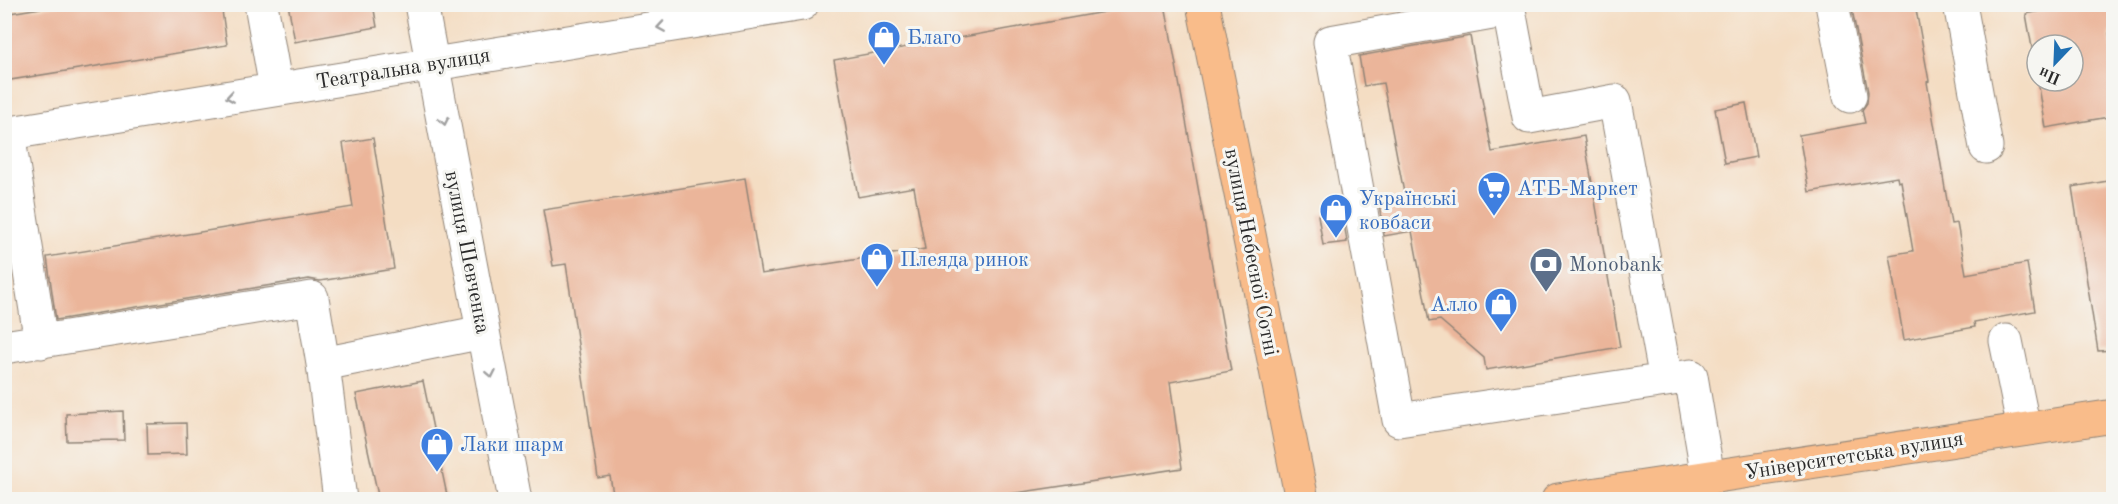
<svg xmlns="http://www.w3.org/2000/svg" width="2118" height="504" font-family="'Old Standard TT',serif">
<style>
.building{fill:#ebb59a}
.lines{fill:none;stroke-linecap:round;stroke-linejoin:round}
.minor-casing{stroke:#908477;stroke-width:35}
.major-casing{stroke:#908477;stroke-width:35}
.highway-casing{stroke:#908477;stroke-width:35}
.minor{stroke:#fff;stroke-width:33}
.major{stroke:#f9bc8a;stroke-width:33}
.highway{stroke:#f9bc8a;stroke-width:33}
.oneway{stroke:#a0a0a0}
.labels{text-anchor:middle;stroke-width:6;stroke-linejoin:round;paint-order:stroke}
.shop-label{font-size:21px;fill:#366cbe;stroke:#f6f6f2;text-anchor:start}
.street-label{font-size:21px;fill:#2b2b2b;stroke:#f6f6f2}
.service-label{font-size:21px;fill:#4e5e75;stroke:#f6f6f2;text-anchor:start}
</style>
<rect width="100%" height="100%" fill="#f6f6f2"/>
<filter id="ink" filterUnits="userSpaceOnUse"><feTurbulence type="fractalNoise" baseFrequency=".0167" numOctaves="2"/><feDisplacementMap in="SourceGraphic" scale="12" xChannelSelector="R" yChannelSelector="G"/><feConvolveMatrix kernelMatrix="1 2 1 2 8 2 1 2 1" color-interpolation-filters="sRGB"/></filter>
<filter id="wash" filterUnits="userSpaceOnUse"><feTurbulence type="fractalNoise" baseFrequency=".008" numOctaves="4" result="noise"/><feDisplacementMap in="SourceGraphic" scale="24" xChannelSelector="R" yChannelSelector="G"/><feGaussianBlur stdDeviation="1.35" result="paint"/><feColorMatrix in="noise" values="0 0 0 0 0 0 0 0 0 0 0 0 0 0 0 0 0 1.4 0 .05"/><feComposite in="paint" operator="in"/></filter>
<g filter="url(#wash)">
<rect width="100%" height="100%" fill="#f4ddc3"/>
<g id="blocks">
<!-- building -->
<path class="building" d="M65 4H221L227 45 4 81V14Z
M288 4H373L377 27 295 42Z
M1149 4H1165L1231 371 1170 382 1182 468 969 500H614L610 476 598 478 566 264 553 266 543 210 745 178 761 274 925 249 914 187 858 197 834 60Z
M1851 4H1915L1929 81 1927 82 1951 224 1957 223 1966 274 2027 263 2035 311 1974 322 1975 327 1904 340 1889 255 1913 251 1901 181 1898 182 1897 177 1809 192 1799 135 1865 123 1862 110 1867 103 1868 92Z
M2077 4H2114V32L2109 33 2114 60V116L2046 128 2038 81H2073V45H2037V76L2026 14Z
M1470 36 1492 152 1584 136 1620 347 1486 370 1484 358 1440 320 1429 322 1412 231 1384 236 1379 203 1405 198 1383 83 1364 86 1359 56Z
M1746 103 1756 157 1725 163 1715 109Z
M373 138 394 269 320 281 309 279 56 320 47 257 353 207 343 143Z
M2114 180V350L2098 351 2072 187Z
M1342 210 1347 242 1323 245 1318 215Z
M423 381 448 500H379L356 394Z
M123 411 124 440 67 441 66 414Z
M186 423 187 454 148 455 147 424Z"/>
</g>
</g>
<g filter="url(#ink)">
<use href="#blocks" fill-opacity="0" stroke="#908477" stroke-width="1.5"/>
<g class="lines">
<!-- minor casing -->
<g class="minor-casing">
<path id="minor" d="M261 4 276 89
M421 4 515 500
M1832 4 1850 96
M1960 4 1986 147
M8 133 41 342
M4 134 802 4
M2006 341 2024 429
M4 347 312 298 323 364
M1666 380 1399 420 1330 42 1509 10 1529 117 1615 101 1666 380 1691 376 1708 477
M340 500 323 364 483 332"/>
</g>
<!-- major casing -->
<g class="major-casing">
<path id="major" d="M1558 500 2114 416"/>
</g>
<!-- highway casing -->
<g class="highway-casing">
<path id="highway" d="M1203 4 1302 500"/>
</g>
<!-- minor -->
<use href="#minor" class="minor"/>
<!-- major -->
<use href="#major" class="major"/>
<!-- highway -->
<use href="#highway" class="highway"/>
</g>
<!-- one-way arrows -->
<defs><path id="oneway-chevron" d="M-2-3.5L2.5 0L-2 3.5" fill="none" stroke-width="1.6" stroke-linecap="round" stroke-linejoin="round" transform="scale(1.5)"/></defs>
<g class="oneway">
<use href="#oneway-chevron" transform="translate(661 27) rotate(171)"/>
<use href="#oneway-chevron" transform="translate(230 97) rotate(171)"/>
<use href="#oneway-chevron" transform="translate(444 121) rotate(79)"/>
<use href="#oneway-chevron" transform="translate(491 374) rotate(79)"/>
</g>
</g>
<!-- icons -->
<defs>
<g id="shop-pin" transform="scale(1.725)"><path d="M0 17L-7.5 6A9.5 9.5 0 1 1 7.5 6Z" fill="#3f7fe0" stroke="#f6f6f2"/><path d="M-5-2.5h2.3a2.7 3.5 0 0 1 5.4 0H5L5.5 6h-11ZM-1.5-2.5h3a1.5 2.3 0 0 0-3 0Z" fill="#fff"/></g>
<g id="supermarket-pin" transform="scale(1.725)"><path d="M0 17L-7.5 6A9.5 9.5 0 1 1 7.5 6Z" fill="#3f7fe0" stroke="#f6f6f2"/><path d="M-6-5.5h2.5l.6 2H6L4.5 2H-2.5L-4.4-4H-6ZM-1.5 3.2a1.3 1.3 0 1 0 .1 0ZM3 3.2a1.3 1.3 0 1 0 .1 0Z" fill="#fff"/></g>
<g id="bank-pin" transform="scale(1.725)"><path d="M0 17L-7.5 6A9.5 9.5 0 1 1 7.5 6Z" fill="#5c6f8a" stroke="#f6f6f2"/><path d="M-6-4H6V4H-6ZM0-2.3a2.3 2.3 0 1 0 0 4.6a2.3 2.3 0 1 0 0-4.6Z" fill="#fff"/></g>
</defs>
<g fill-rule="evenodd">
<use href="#shop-pin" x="884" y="37"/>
<use href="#supermarket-pin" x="1494" y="188"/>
<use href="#shop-pin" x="1336" y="210"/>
<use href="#shop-pin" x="877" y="259"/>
<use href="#bank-pin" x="1546" y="264"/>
<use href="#shop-pin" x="1501" y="304"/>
<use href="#shop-pin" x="437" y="444"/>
</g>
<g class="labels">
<!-- shop labels -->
<g class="shop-label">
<text x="907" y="44">Благо</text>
<text x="1517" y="195">АТБ-Маркет</text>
<text x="1359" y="205">Українські<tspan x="1359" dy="24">ковбаси</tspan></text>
<text x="900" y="266">Плеяда ринок</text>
<text x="1478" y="311" text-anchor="end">Алло</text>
<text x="460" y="451">Лаки шарм</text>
</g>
<!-- street labels -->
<g class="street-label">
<text transform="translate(403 68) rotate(-9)" y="7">Театральна вулиця</text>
<text transform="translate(468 252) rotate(79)" y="7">вулиця Шевченка</text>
<text transform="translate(1252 252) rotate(79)" y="7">вулиця Небесної Сотні</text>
<text transform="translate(1854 455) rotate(-9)" y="7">Університетська вулиця</text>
</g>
<!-- service labels -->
<g class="service-label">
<text x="1569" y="271">Monobank</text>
</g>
</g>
<!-- margin -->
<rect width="2118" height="504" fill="none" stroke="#f6f6f2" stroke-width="24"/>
<!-- north arrow -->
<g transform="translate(2055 63) rotate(203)"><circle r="28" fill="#f6f6f2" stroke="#a5a5a2" stroke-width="1.5"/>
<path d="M0-4.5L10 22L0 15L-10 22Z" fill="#1f6fb2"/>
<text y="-9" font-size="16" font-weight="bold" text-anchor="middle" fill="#2b2b2b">Пн</text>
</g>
</svg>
